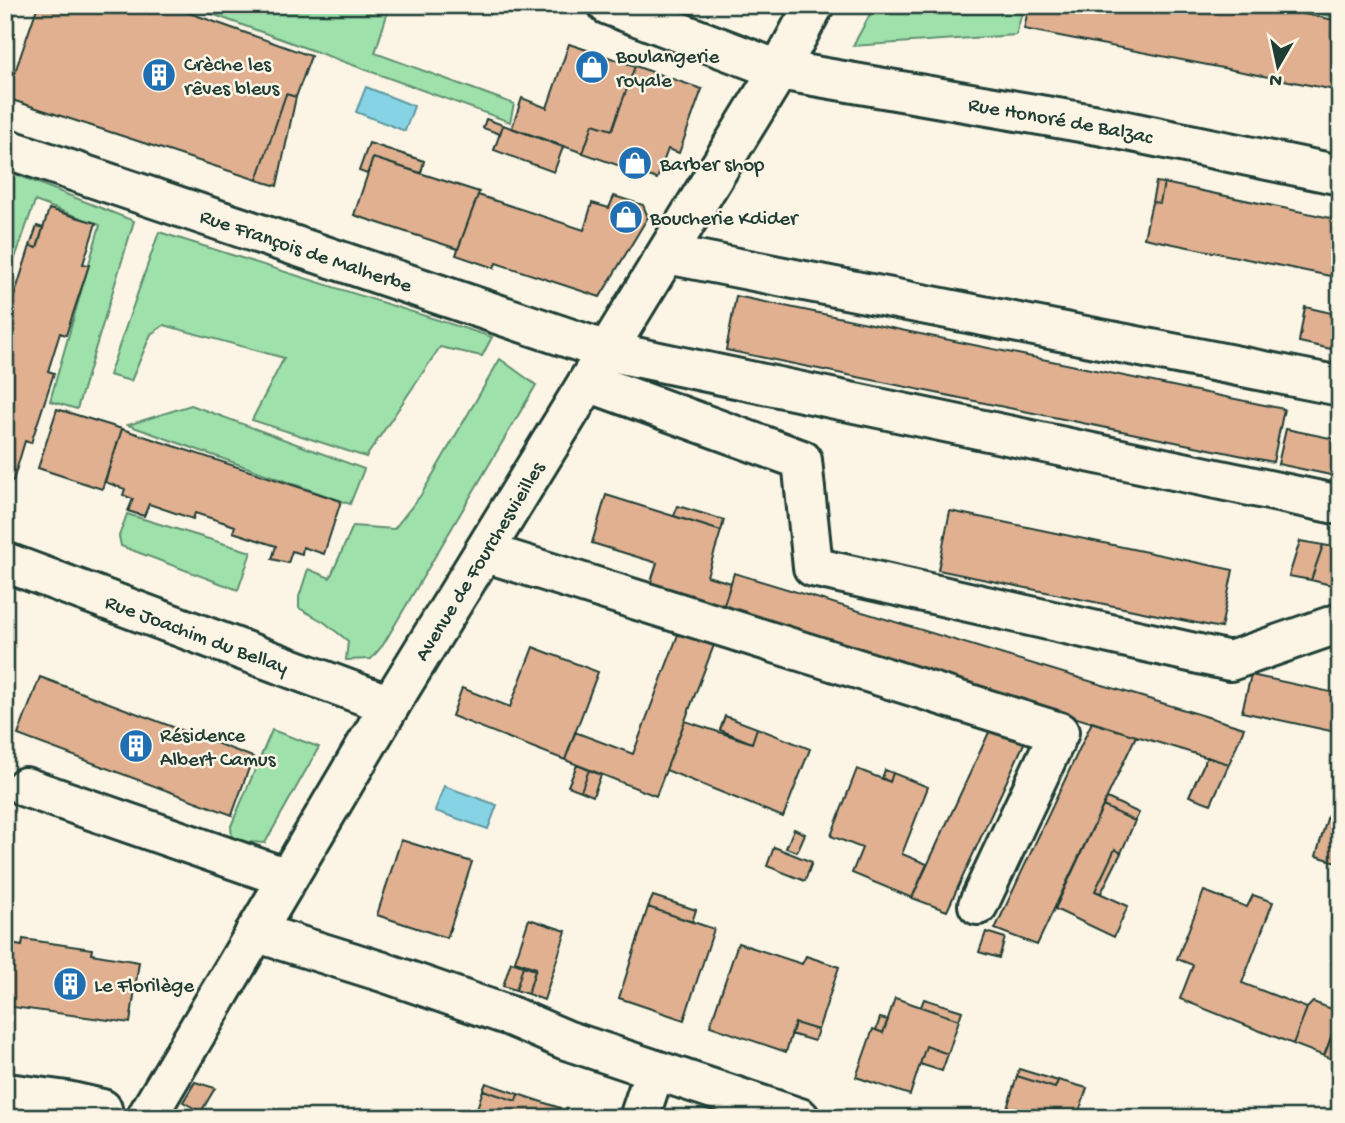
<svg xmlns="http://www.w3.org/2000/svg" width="1345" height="1123" font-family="'Gochi Hand',sans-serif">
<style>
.green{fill:#9fe1ab;stroke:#5f8f70;stroke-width:2}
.water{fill:#87d3e6;stroke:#5d979f;stroke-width:2}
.building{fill:#e0b091;stroke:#1f3d34;stroke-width:2}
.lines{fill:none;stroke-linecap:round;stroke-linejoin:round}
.minor-casing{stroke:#1f3d34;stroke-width:44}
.minor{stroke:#fcf5e5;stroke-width:38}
.labels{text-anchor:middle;stroke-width:5;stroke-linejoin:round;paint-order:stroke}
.poi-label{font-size:21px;fill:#1f3d34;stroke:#fcf5e5;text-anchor:start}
.street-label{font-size:21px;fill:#1f3d34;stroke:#fcf5e5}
</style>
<rect width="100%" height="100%" fill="#fcf5e5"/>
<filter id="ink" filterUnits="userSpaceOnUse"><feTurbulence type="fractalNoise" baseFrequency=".0143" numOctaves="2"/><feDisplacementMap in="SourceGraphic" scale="14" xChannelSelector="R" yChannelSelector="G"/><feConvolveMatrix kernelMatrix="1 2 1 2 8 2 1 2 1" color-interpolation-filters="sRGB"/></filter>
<g filter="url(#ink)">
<!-- green -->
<path class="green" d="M187 5H390L375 53 514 104 510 122Z
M875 5H1024L1016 35 853 46Z
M1277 5H1340V18Z
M5 170 134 221 77 409 50 401 100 225 35 201 14 261 5 259Z
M159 232 492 337 482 356 440 347 366 457 252 420 284 358 164 325 151 334 131 381 109 375Z
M500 359 536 385 383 645 371 659 346 660 348 641 324 622 299 608V597L308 569 330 578 353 526 394 529 421 495Z
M191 405 364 469 350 504 128 425Z
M127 514 251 552 238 590 121 546 119 536Z
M272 730 319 747 265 843 232 841 231 826Z"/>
<!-- water -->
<path class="water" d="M366 87 414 106 405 131 356 112Z
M444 786 497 805 488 829 435 811Z"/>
<!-- building -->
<path class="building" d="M38 5H167L311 56 296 97 286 94 257 180 6 98Z
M1029 5H1257L1340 21V91L1024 29Z
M569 44 635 66 612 130 593 124 583 153 512 128 522 98 547 108Z
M635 66 702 89 679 153 668 149 657 179 583 153 593 124 612 130Z
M286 94 296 97 277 186 257 180Z
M486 119 503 125 500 134 483 128Z
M503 125 563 147 554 172 494 150Z
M369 143 424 161 421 173 373 158 367 174 359 171Z
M373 158 479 192 458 249 354 215Z
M1156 182 1164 183 1160 203 1152 202Z
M1164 183 1340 220V278L1144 238 1152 202 1160 203Z
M478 195 584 230 592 203 609 208 614 196 643 205 648 217 600 297 496 263 494 268 456 255Z
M49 209 96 223 83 264 89 265 66 335 60 333 48 371 54 373 31 443 25 441 13 481 5 479V325L30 246 37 248Z
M37 226 43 228 37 248 30 246Z
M736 296 1284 409 1273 462 726 350Z
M1305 307 1340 315V351L1299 342Z
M57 409 122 429 102 489 38 468Z
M122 429 341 501 324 554 303 547 302 554 292 551 288 563 272 559 276 546 233 532 235 526 195 513 193 519 149 504 144 516 128 511 133 499 123 495 125 489 105 482Z
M1286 429 1340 440V477L1278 464Z
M606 495 721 531 707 576 731 583 722 611 649 588 657 563 592 543Z
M678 506 724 520 721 531 674 516Z
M950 511 1233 570 1221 628 938 570Z
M1300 541 1323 545 1311 580 1289 576Z
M1323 545 1340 548V556L1331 585 1311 580Z
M1340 556V587L1331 585Z
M734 573 1244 728 1229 764 722 611Z
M679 632 714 645 656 796 565 760 575 732 633 754Z
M533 647 598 672 565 760 452 716 462 688 510 707Z
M1251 675 1340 694V733L1242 712Z
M40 677 253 757 232 815 18 735Z
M725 716 757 728 752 743 720 730Z
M685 721 752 743 757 728 810 749 783 817 666 770Z
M1092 722 1136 736 1037 945 995 929Z
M991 728 1026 739 947 911 912 898Z
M1207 757 1229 764 1211 804 1189 796Z
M577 765 589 770 581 791 568 786Z
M857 769 890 782 893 773 928 787 902 854 927 864 912 898 852 873 862 848 831 836Z
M589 770 601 775 593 796 581 791Z
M885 770 893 773 890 782 882 778Z
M1107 798 1139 813 1135 821 1103 806Z
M1103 806 1135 821 1121 853 1115 849 1095 891 1128 906 1114 937 1055 909Z
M1328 815 1340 819V863L1316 856Z
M794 829 805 834 797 852 786 848Z
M401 840 472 862 447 938 377 915Z
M774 847 812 862 805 881 767 866Z
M1115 849 1121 853 1101 893 1095 891Z
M1204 891 1247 907 1253 895 1273 902 1242 983 1307 1008 1293 1044 1180 999 1193 965 1177 959Z
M653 896 696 910 692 922 648 907Z
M648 907 714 929 684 1020 619 998Z
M529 919 566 931 544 1000 528 994 536 968 515 961Z
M986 932 1005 938 999 958 979 952Z
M23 939 92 949 91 954 139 962 130 1023 5 1006V943L22 946Z
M738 943 802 964 806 956 839 967 818 1030 795 1023 786 1052 710 1026Z
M511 962 523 966 516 990 503 986Z
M523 966 535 970 528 994 516 990Z
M895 998 959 1020 948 1054 926 1046 910 1095 856 1077 873 1029 883 1033Z
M924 999 962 1011 959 1020 921 1007Z
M1313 1002 1340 1012 1324 1056 1293 1044 1307 1008Z
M880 1018 888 1020 883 1033 876 1030Z
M795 1023 818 1030 814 1041 791 1034Z
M1336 1026 1340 1028V1062L1324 1056Z
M926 1046 948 1054 942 1071 920 1064Z
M1019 1069 1058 1081 1055 1088 1017 1076Z
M1017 1076 1055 1088 1058 1080 1087 1088 1077 1118H1004Z
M195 1082 215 1088 201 1112 183 1102Z
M486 1083 518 1094 516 1101 483 1090Z
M483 1090 516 1101 518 1094 560 1108 557 1118H474Z"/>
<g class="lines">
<!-- minor casing -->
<g class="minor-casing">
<g id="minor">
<path id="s1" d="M608 5 779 70 1098 125 1340 175"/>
<path id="s2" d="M5 148 607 351 1340 505"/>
<path d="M667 254 1340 386"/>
<path d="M588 382 802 460 813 567 1230 661 1340 623"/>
<path d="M484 552 1059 732 978 905"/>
<path id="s3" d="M5 562 390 705"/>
<path d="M25 787 287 878"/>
<path d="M255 932 383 972 510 1016 566 1040 800 1118"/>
<path d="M5 1113 15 1094 67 1101 102 1109"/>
<path id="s4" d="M146 1118 390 705 779 70 814 5"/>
<path d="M639 1118 655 1070"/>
</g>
</g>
<!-- minor -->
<use href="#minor" class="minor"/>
</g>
</g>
<!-- icons -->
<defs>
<g id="shop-disc" transform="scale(1.75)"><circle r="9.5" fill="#1f6fb2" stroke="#fcf5e5"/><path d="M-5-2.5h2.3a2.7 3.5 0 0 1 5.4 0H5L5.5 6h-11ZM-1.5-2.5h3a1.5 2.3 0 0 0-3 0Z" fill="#fff"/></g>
<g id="building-disc" transform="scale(1.75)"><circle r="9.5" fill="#1f6fb2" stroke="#fcf5e5"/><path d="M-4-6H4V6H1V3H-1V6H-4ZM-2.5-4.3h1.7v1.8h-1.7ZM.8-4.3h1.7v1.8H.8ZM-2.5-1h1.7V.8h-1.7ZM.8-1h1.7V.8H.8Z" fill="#fff"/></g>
</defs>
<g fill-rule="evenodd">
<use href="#shop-disc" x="592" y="67"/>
<use href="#building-disc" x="159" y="75"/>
<use href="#shop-disc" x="635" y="163"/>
<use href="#shop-disc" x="626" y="217"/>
<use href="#building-disc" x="136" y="746"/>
<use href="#building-disc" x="70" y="984"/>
</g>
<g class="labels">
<!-- poi labels -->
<g class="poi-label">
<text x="616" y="62">Boulangerie<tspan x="616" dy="24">royale</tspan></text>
<text x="184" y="70">Crèche les<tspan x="184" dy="24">rêves bleus</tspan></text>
<text x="660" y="170">Barber shop</text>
<text x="650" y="224">Boucherie Kdider</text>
<text x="160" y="741">Résidence<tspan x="160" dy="24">Albert Camus</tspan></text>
<text x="94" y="991">Le Florilège</text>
</g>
<!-- street labels -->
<g class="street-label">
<text dy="7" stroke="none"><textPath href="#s1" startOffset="469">Rue Honoré de Balzac</textPath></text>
<text dy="7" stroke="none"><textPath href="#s2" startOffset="318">Rue François de Malherbe</textPath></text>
<text dy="7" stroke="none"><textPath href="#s4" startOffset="649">Avenue de Fourchesvieilles</textPath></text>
<text dy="7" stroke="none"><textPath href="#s3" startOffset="205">Rue Joachim du Bellay</textPath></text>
</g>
</g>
<!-- margin -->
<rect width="1345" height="1123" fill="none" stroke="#fcf5e5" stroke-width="28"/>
<rect x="14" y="14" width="1317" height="1095" fill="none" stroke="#1f3d34" stroke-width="2.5" filter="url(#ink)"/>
<!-- north arrow -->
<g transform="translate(1278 66) rotate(189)" stroke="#fcf5e5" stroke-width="5" paint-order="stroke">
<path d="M0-5L12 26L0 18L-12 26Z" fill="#1f3d34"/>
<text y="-10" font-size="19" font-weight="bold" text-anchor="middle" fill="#1f3d34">N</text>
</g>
</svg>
